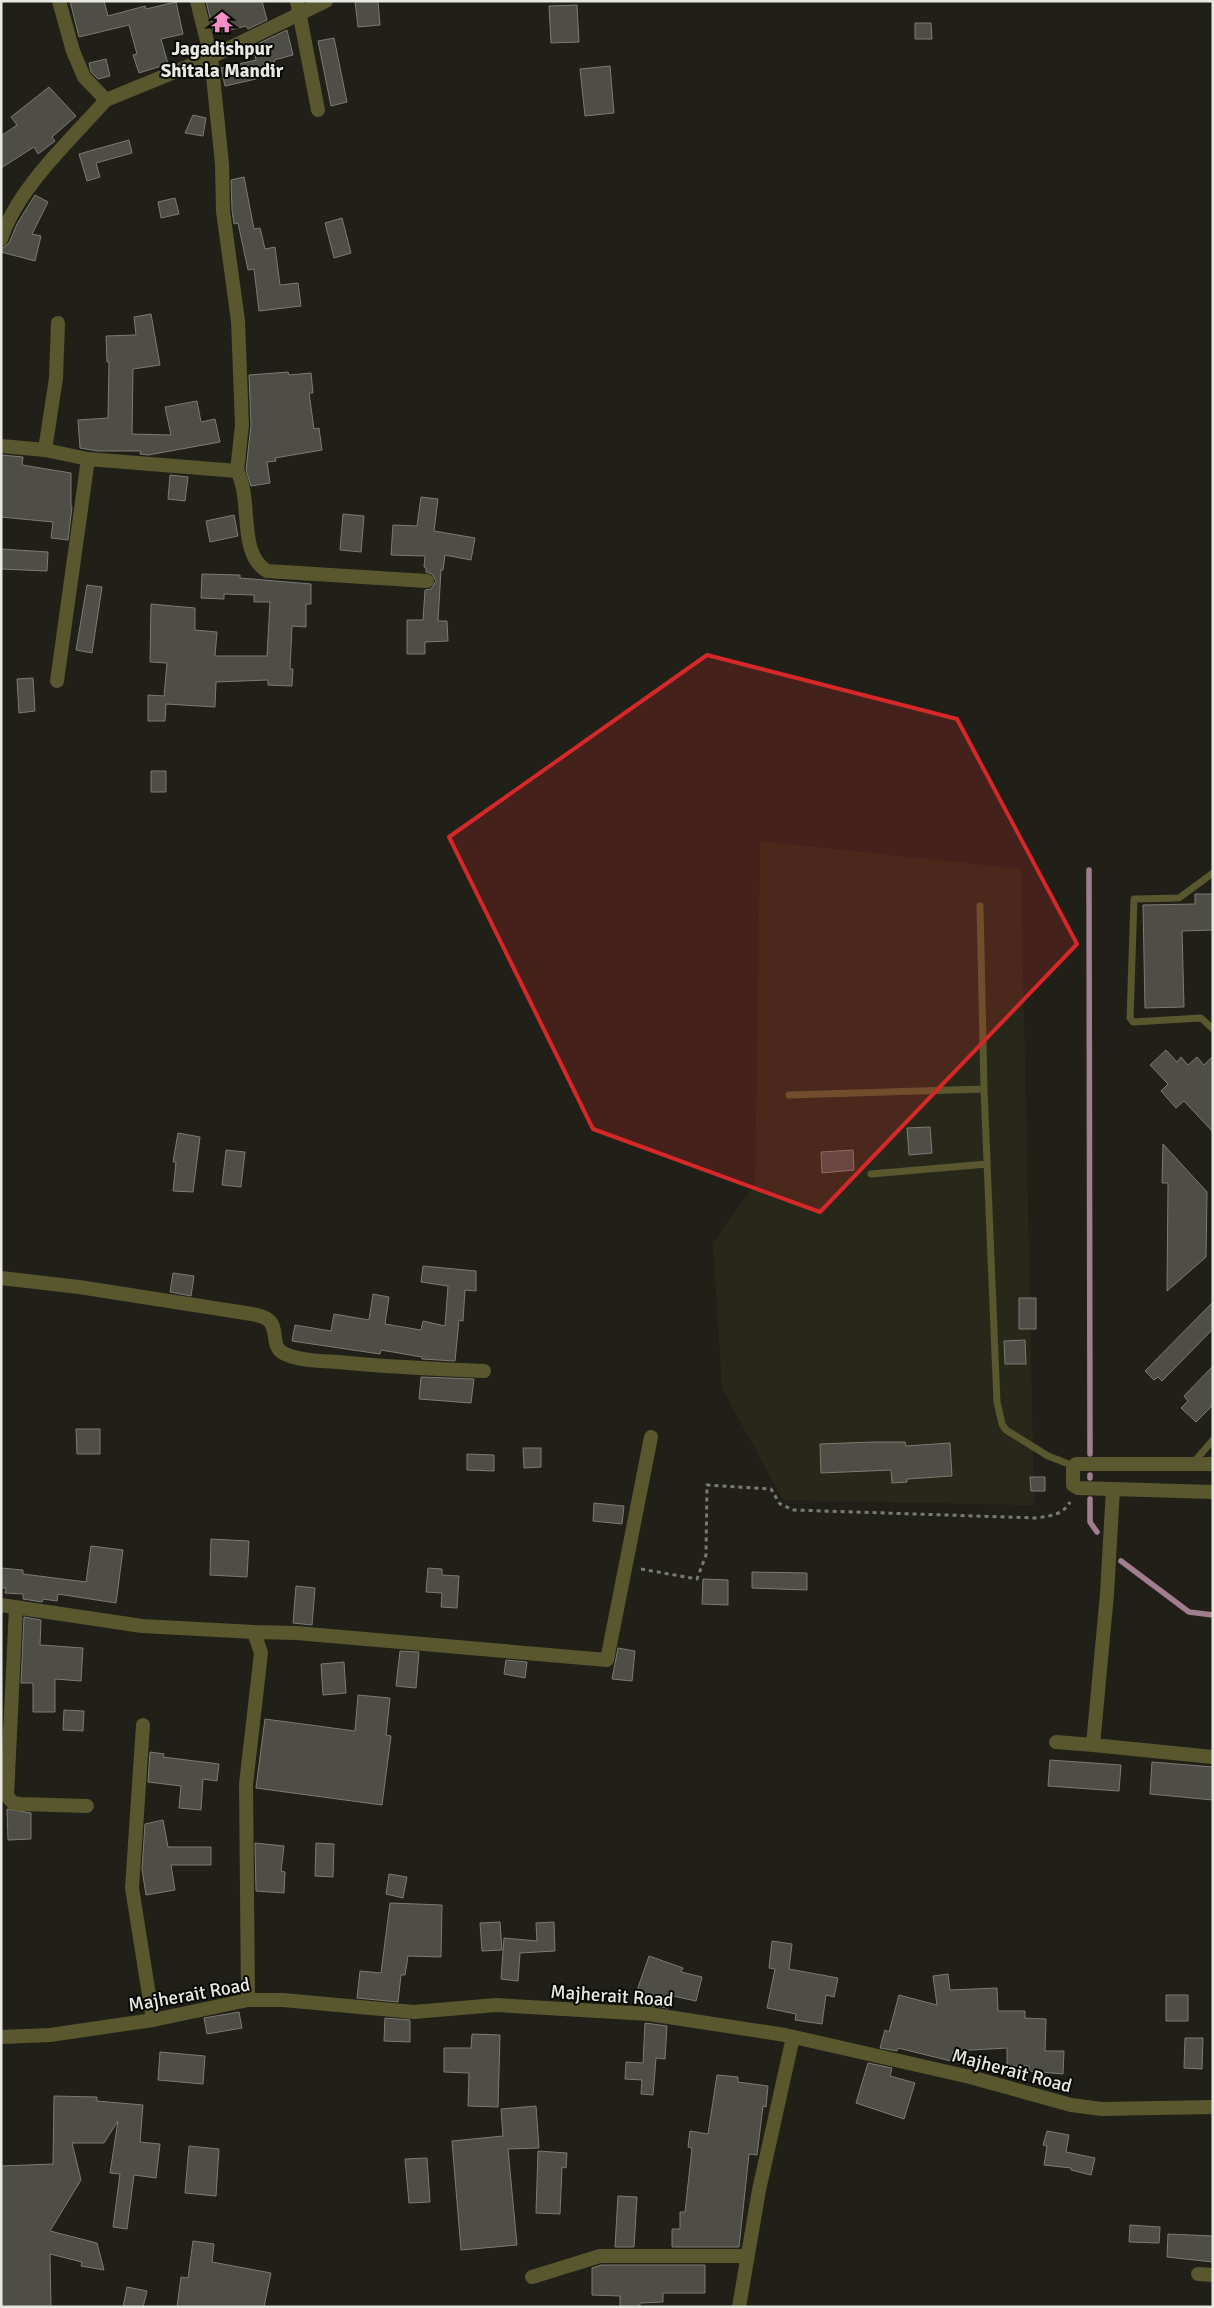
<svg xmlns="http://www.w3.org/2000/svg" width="1214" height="2308" font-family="Signika,sans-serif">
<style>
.built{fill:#28281a}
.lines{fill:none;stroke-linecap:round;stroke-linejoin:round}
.stream{stroke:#a07e8e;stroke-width:5.5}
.building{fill:#4e4e46;stroke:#7b7b73}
.path{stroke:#7b7b75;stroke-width:3;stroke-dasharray:4 4;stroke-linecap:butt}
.service{stroke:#58572e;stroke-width:7}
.minor{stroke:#58572e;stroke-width:14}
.tertiary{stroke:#58572e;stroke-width:14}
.marked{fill:#d62828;fill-opacity:0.2;stroke:#d62828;stroke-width:4;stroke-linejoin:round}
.labels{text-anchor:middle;stroke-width:4;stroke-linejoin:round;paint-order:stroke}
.poi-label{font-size:19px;font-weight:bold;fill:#e9e9e4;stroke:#090906}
.street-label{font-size:19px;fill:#e9e9e4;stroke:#090906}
</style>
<rect width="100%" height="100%" fill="#202018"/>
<!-- built -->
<path class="built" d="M760 841 1021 869 1034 1505 783 1500 722 1388 713 1243 755 1184Z"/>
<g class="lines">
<!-- stream -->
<path class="stream" d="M1089 870 1090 1454
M1090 1475V1478
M1090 1499V1522L1097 1532
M1121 1561 1189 1612 1213 1615"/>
</g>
<!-- building -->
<path class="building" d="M70 1H104L108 16 145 6 146 9 176 2 183 34 161 39 168 64 139 73 133 55 137 54 129 25 79 37Z
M206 1H262L267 20 248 29 246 26 214 34Z
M355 1H378L380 25 358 27Z
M577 5 579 42 551 43 549 6Z
M915 23H931L932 39H915Z
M287 30 293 55 274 60 276 70 255 75 256 79 225 86 221 68 256 60 253 46Z
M334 38 347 102 331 106 318 41Z
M106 59 110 76 98 79 91 72 89 63Z
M610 66 614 113 585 116 580 69Z
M49 87 76 116 52 137 55 141 38 154 34 147 1 168V136L17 125 11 117Z
M193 115 206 118 203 136 185 133Z
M129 140 132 153 96 163 100 177 87 181 79 154Z
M244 177 254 229 260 228 265 249 275 247 280 285 298 283 301 306 259 311 254 269 248 270 238 223 234 224 232 210 231 180Z
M35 195 48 202 32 234 41 236 35 261 1 252 2 248 9 243 17 224Z
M175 198 179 214 161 218 158 202Z
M342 218 351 253 334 258 325 223Z
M151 314 160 365 133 369 132 434 171 435 165 407 197 401 201 422 215 419 220 442 148 455 140 454 141 451H98L80 448 78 420 108 418 109 362H107L106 336 136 335 134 317Z
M288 372 289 375 311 373 313 393H309L314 429 319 428 322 450 275 458 276 461 267 462 270 483 251 486 246 470 251 425 249 375Z
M1 455 23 457 22 465 71 473V507H72L68 540 51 538 53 522 1 517Z
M170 475 188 477 185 501 168 499Z
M421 497 438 499 434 531 475 538 471 560 445 555 443 570H441L438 621H447L448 641 425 642V654H407V620H423L425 590 431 589 436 581 432 574 426 572V568L424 567 425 556 391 555 393 525 417 526Z
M343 514 364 516 361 552 340 550Z
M234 515 238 536 210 542 206 521Z
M1 549 48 552 47 571 1 569Z
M202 574 240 575V578L311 584V604H306V627L292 626 290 669H293L292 686 268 685V680L216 682 215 707 166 704 165 721H148V695L164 696 167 663 150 662 151 604 195 608V630L217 632 215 656H267L270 602H254V595L224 594V599L201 598Z
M87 585 102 587 92 653 76 650Z
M33 678 35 711 19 713 17 679Z
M151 771H166V792H151Z
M1195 894H1213V930L1182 931 1184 1007 1145 1008 1143 905 1195 904Z
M1166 1050 1177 1062 1181 1057 1188 1065 1197 1057 1204 1065 1213 1056V1132L1184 1101 1176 1108 1161 1091 1168 1084 1150 1065Z
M930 1127 932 1153 909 1155 907 1128Z
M178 1133 200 1137 193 1192 173 1191 176 1162H173Z
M1163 1144 1207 1192 1206 1257 1167 1291 1168 1183H1162Z
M226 1150 245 1152 241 1187 222 1185Z
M853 1150 854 1170 822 1173 821 1152Z
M423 1266 476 1271V1291L465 1290 463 1321 459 1320 455 1361 422 1359V1357L381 1350 380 1354 292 1341 295 1325 331 1331 334 1314 369 1320 373 1294 389 1297 385 1324 421 1330 423 1321 445 1326 448 1286 421 1282Z
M173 1273 194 1276 191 1296 170 1292Z
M1019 1298H1036V1329H1019Z
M1213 1302V1329L1162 1381 1158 1377 1154 1380 1145 1371Z
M1025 1340 1026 1364H1005L1004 1341Z
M1213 1366V1405L1196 1422 1181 1408 1188 1401 1184 1396Z
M421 1377 474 1379 471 1403 419 1399Z
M76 1429H100V1454H77Z
M873 1442H905L906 1446 950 1443 952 1476 907 1479V1482L892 1483 891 1470 821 1473 820 1444Z
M523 1448H541V1467L524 1468Z
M467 1454 494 1455V1471L467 1470Z
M1030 1477H1045V1491H1031Z
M594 1503 624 1506 622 1524 593 1521Z
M211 1539 249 1541 247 1577 210 1575Z
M91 1546 123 1550 116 1603 58 1594 57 1601 43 1599 42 1602 23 1599V1594L5 1593 6 1588H1V1568L23 1570V1574L86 1582Z
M428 1568 442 1569V1575L459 1576 457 1608 441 1607 442 1593 426 1592Z
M752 1572 807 1573V1590L752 1588Z
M703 1579 728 1580V1605L702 1604Z
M296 1586 315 1588 312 1625 293 1623Z
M24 1617 41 1620 40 1645 83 1648 81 1681 55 1679V1712H33V1683H21Z
M618 1648 635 1651 632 1681 612 1679Z
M400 1651 419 1652 416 1688 396 1686Z
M506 1660 527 1662 525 1678 504 1674Z
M344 1662 346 1693 323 1695 321 1664Z
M358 1695 390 1698 386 1735 391 1736 382 1805 256 1788 265 1719 355 1731Z
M64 1710 84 1711 83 1731 63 1730Z
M150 1752 164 1754 163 1757 219 1764 217 1781 203 1779 201 1810 179 1808 181 1786 148 1782Z
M1050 1760 1121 1765 1119 1791 1048 1786Z
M1152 1762 1213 1767V1800L1150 1794Z
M7 1809 31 1813V1839L8 1840Z
M163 1820 168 1847H211V1865H171L175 1890 146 1895 142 1869 145 1824Z
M255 1843 284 1846 281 1871 285 1872 284 1893 256 1891Z
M316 1843 334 1844 333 1877 315 1876Z
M389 1874 407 1877 403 1898 386 1894Z
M390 1903 442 1905 441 1957 408 1956 405 1975H401L398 2002 357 1998 360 1971 381 1973Z
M500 1922 502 1950 482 1951 480 1923Z
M554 1922 555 1951 520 1953 518 1981 501 1979 504 1938 537 1941 536 1923Z
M772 1941 792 1944 789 1969 838 1978 834 1997 826 1995 822 2024 795 2020 796 2014 767 2008 775 1969 769 1968Z
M649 1956 683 1968 681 1972 702 1977 696 2001 673 1996 668 2008 646 2005V2003L634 1999Z
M948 1974 950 1990 997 1988 998 2011H1025V2018L1046 2019 1045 2051H1064L1063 2074 1029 2071V2066H1007V2048L953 2051 951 2061 898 2048 897 2051 880 2048 885 2030 889 2032 899 1995 937 2005 933 1976Z
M1166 1995H1188V2021H1166Z
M239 2012 242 2028 207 2034 204 2018Z
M385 2018 410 2020V2042L384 2041Z
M645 2023 667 2026 665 2059 656 2058 653 2095 641 2094 642 2080 625 2079 626 2062 643 2063Z
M472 2034 500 2035 498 2107 468 2106 469 2073 444 2072V2048H471Z
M1185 2038H1203L1202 2069 1184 2068Z
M160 2052 205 2056 203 2084 158 2080Z
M868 2063 892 2068 890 2076 915 2083 904 2119 856 2103Z
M717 2075 738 2077V2082L768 2086 766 2107 763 2106 757 2155 749 2154 739 2247H672V2229H680V2212H685L692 2148 688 2147 690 2131 708 2134Z
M54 2096 97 2097V2101L143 2105 140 2142 160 2144 156 2178 134 2175 127 2229 113 2227 120 2174 110 2173 118 2121 104 2143H72L81 2180 50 2231 97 2243 104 2270 81 2266 82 2262 50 2254 51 2307H1V2166L53 2164Z
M536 2106 539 2148 508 2149 517 2245 461 2250 452 2141 503 2136 501 2109Z
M1047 2131 1069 2135 1066 2152 1095 2158 1091 2175 1071 2170V2168L1044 2165 1047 2146 1043 2145Z
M189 2146 219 2149 216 2196 185 2193Z
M538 2151 567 2153 566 2168 562 2167 560 2214 536 2213Z
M427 2158 430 2202 409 2203 405 2159Z
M618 2196 637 2197 634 2247H615Z
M1130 2225 1160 2227 1159 2243 1129 2242Z
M1168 2234 1213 2236V2262L1167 2257Z
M193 2241 214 2244 212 2262 271 2273 264 2307H177L181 2277 188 2278Z
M601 2265H705V2293H663V2302L640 2303V2307H620V2296L592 2295V2268Z
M127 2287 147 2291 143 2307H123Z"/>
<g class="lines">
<!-- path -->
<path class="path" d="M641 1569 697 1579 706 1555 707 1485 771 1489 780 1504 794 1510 1036 1518C1050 1516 1063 1515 1070 1502"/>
<!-- service -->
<path class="service" d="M1213 873 1179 898 1134 899 1130 1018 1133 1022 1201 1018 1213 1029
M980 906 984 1089 997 1402 1002 1424 1006 1430 1048 1456 1074 1466
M789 1095 984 1089
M871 1174 987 1164
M1193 1463 1213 1440"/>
<!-- minor -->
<path class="minor" d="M59 1 73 51 84 77 106 100 211 57 326 1
M197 1 211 57 222 164 223 211 238 321 242 425 237 471
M297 1 318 110
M1 239C18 187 70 141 106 100
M58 323 56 378 45 450 88 459
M1 446 45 450
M57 681 88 459 237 471C253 500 237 553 267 571L427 581
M1 1278 79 1287 252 1314C256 1315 263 1316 267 1319 280 1327 269 1347 285 1354 301 1361 322 1361 338 1362 387 1367 435 1369 484 1371
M1113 1489 1107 1594 1093 1745 1213 1757
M1 1605 142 1626 254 1632 261 1653 246 1784 248 2000
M16 1607 7 1796 13 1803 20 1804 87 1806
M254 1632 296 1633 607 1660 651 1437
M143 1725 132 1888 153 2020
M1056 1742 1093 1745
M1198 2274 1213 2275
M532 2277 600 2256H748
M739 2307 759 2190 793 2037"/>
<!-- tertiary -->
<path class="tertiary" d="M1213 1464H1076L1073 1468V1485L1078 1488 1213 1492
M1 2037 50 2035 153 2020 248 2000H283L414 2012 496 2005 649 2014 785 2035 970 2077 1071 2105 1102 2109 1213 2107"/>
</g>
<!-- marked area -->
<path class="marked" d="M707 655 957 719 1077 944 820 1212 593 1129 449 837Z"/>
<!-- icons -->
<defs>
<g id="temple-bare" transform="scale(1.725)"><path d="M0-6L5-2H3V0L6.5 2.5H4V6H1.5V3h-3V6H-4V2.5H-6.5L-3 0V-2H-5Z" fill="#f98fc9" stroke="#090906" stroke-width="2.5" paint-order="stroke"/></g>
</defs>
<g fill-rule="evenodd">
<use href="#temple-bare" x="222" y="22"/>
</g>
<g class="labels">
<!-- poi labels -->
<g class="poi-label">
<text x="222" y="55">Jagadishpur<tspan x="222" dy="22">Shitala Mandir</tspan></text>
</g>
<!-- street labels -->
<g class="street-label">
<text transform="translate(189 1994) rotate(-10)" y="7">Majherait Road</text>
<text transform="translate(612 1995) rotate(4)" y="7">Majherait Road</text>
<text transform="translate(1012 2070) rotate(15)" y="7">Majherait Road</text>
</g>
</g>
<!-- border -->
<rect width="1214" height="2308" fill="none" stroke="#e9e9e4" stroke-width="5"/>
</svg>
